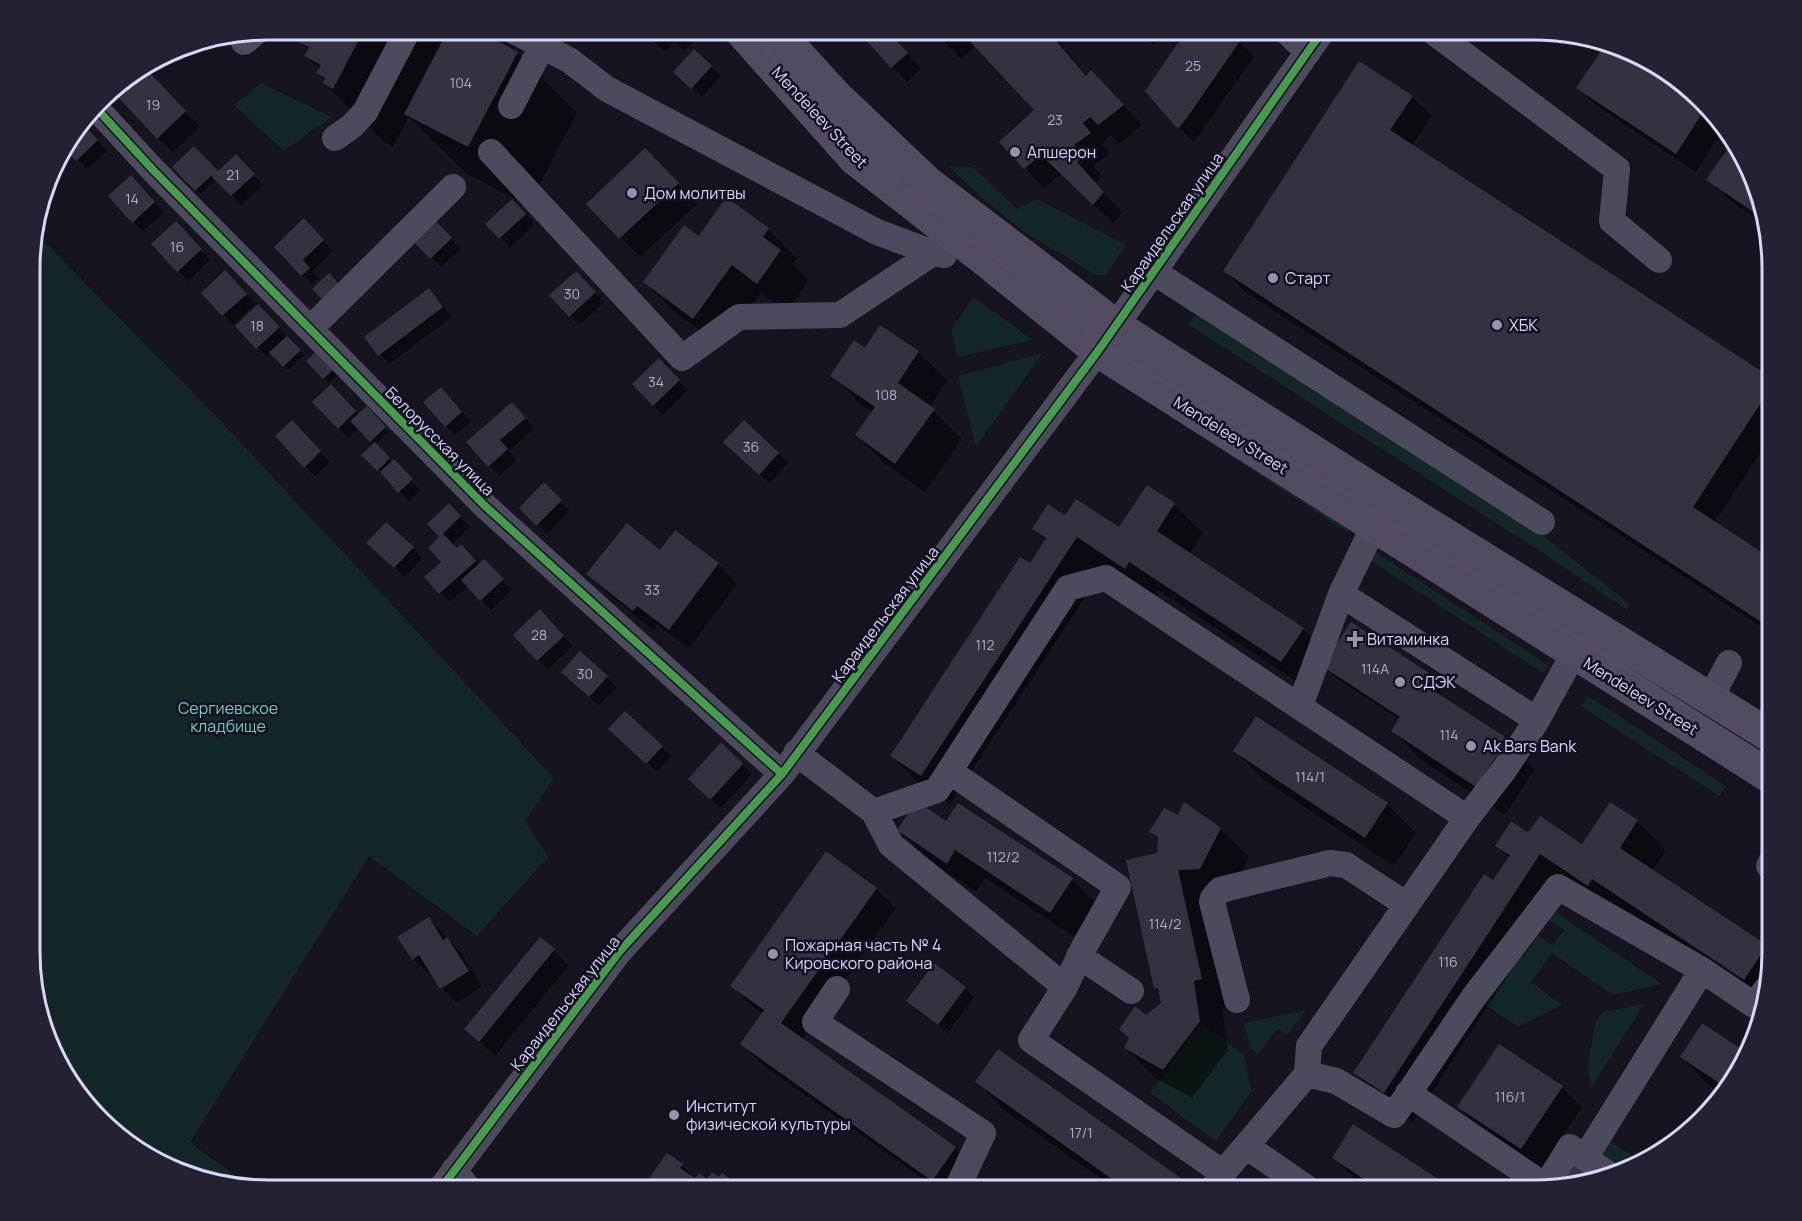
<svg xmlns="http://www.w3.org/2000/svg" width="1802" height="1221" font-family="Manrope,sans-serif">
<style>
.green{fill:#142728}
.shadow{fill:#0007}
.building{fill:#343240}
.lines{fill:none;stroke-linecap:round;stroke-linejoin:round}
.minor{stroke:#4c4a5d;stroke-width:26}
.major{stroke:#534b62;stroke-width:33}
.tram{stroke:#465664;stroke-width:1.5}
.cycleway-casing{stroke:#131121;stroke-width:11}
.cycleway{stroke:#469c4c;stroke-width:8}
.poi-dot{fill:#9592ac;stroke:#131121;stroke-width:2}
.labels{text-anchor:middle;stroke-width:5;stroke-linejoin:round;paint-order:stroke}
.number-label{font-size:14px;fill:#b0adcb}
.street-label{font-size:16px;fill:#dad6f9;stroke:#131121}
.poi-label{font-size:16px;fill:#dad6f9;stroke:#131121;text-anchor:start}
.park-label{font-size:16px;fill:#6cd0b7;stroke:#131121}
.rim{fill:none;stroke:#dad6f9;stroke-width:3}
</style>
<rect width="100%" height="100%" fill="#16141e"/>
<!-- green -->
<path class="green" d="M261 83 331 117 284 151 234 105Z
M948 166 973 167 1017 209 1037 199 1126 245 1106 275H1096L1023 231 978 194Z
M34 231 212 412 554 778 525 821 548 857 477 936 369 856 190 1142 256 1191 192 1178 124 1142 62 1071 32 983V238Z
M973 297 1033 340 957 357 951 330Z
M1195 315 1541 534 1630 604 1627 610 1532 546 1188 324Z
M1043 353 976 446 958 376Z
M1133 392 1348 528 1347 532Z
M1374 551 1549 666 1544 674 1369 559Z
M1588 696 1726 786 1719 796 1581 706Z
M1548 907 1662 984 1612 995 1552 953 1531 982 1562 1005 1518 1027 1481 1002 1516 951 1524 956 1538 936 1553 945 1564 930 1542 916Z
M1644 1004 1591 1088 1588 1066 1592 1041 1595 1023 1603 1012Z
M1306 1010 1287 1035 1278 1028 1258 1054 1250 1047 1244 1023Z
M1201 1023 1243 1054 1252 1091 1216 1141 1150 1093Z
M1719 1085 1727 1090 1723 1097 1697 1119Z
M1604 1137 1642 1163 1659 1138 1667 1143 1639 1166 1614 1172 1591 1156Z"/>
<!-- shadow -->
<path class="shadow" d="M304 30H438L446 38 517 53 577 113 528 206 466 173 409 117 393 147 384 142 324 83 325 81 318 73 320 69 306 56 309 51 298 40Z
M641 30H700L702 32 684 51 674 42 665 52Z
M859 30H887L921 69 907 82Z
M933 30H1049L1088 77 1111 92 1142 125 1119 144 1111 135 1101 144 1110 153 1093 166 1102 176 1095 183 1122 213 1113 223 1061 174 1044 188 1025 168 1001 142 1036 110 976 46 961 59Z
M1138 30H1167L1153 45Z
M1222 30 1239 42 1254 57 1194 142 1176 125Z
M1608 42 1698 102 1723 130 1696 172 1598 107 1578 88Z
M711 67 721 76 702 97 685 82Z
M162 87 200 127 173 152 158 138Z
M1412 97 1432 116 1412 146 1772 380V435L1714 523 1772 560V634L1244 291 1225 271Z
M85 128 107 151 87 169 66 148 79 131 80 133Z
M1734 142 1740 150 1762 223 1728 199 1708 180Z
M245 166 263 185 241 205 217 179 200 194 174 167 218 173Z
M665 170 697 204 640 257 588 204Z
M140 186 164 212 143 231 133 222Z
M727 199 768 229 797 258 793 264 809 280 787 312 761 293 722 346 673 311 645 282 699 238Z
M522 210 535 224 510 248 487 224Z
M436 223 461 249 441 267 416 242Z
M314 230 333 251 312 271 319 278 312 284 276 247Z
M185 233 210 260 188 281 153 244Z
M225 272 255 304 233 325 203 293Z
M586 282 604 303 579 325 570 316Z
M429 290 452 317 389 364 366 338Z
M267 315 304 355 288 370 272 353 267 357 237 326Z
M865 350 918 352 947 380 930 407 962 439 925 492 885 464 857 435 873 413 860 404 832 375Z
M316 352 337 375 329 383 308 361Z
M659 360 688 390 663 415 634 384Z
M331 386 359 415 366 408 389 432 375 445 421 490 409 501 363 455 374 444 359 428 348 438 339 428Z
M450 398 471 422 455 435 446 426Z
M521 413 534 428 509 451 517 460 499 476 468 442Z
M292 422 330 462 315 476 305 467Z
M744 422 788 463 770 483 735 451Z
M544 485 570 511 547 534 521 508Z
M449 505 470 527 452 544 457 550 471 556 479 565 484 561 512 590 491 610 468 586 450 602 440 592 443 562 442 537Z
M1174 505 1203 533 1189 554 1303 629 1330 656 1428 674 1443 688 1438 695 1507 740 1535 769 1505 815 1421 760 1393 731 1400 720 1339 680 1325 667 1310 690 1158 590 1154 596 1106 565 950 804 920 785 892 756 1046 541 1034 529 1064 516 1119 529Z
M413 548 422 558 405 577 378 552Z
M718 564 737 584 689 648 657 625 653 630 608 594 588 574Z
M549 621 573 646 548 669 538 660Z
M581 653 617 687 599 706 573 682Z
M620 738 662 747 671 756 657 772Z
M721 744 752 774 721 808 699 788Z
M1235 751 1387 804 1416 833 1394 866 1264 780Z
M1611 804 1637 822 1666 850 1652 871 1766 946 1772 951V968L1765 1001 1621 907 1617 913 1569 882 1413 1121 1383 1102 1355 1073 1510 858 1497 846H1582Z
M959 805 1072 880 1101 908 1080 941 985 878 976 892 928 859 899 830 946 824Z
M1178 817 1220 829 1249 857 1229 897 1206 898 1230 1007 1222 1009 1228 1050 1192 1098 1154 1077 1125 1048 1146 1017 1163 1003 1161 994 1155 988 1159 840 1151 831Z
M876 889 896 908 802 1040 955 1148 975 1168 958 1191H940L761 1064 742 1044 763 1014 752 1006 732 986Z
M429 919 462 954 482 986 456 1003 442 988 431 971 428 973 413 959Z
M540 939 569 965 495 1056 466 1029Z
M965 988 974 997 948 1033 917 1010 908 1001Z
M1746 1054 1724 1095 1710 1086 1681 1057Z
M977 1082 1187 1184 1194 1191H1119L1005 1111Z
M1562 1087 1582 1107 1541 1168 1478 1126 1459 1107Z
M667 1155 682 1166 696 1179 708 1181 642 1191Z
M1334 1158 1454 1191H1369L1362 1187Z"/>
<!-- building -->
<path class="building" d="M302 30H364L333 89 323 83 325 78 316 73 321 65 304 56 309 47 296 41Z
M448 30H476L518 52 468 147 404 114Z
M640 30H657L649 39Z
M857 30H887L908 53 891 68Z
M931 30H953L940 41Z
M959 30H1047L1086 76 1091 70 1124 105 1098 125 1090 117 1083 123 1091 133 1074 145 1084 156 1077 162 1104 192 1093 205 1041 155 1024 169 999 142 1034 110Z
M1187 30H1225L1240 41 1186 119 1179 128 1175 126 1145 91Z
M1607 42 1618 47 1694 97 1705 109 1676 154 1576 88Z
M694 49 712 66 691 89 673 72Z
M1359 61 1413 96 1390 130 1772 378V386L1693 507 1772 559V629L1223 271Z
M148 71 186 111 157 139 119 98Z
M85 126 98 140 76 161 65 149 80 130Z
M1733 141 1740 150 1761 217 1706 180Z
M194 146 218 171 236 154 255 174 231 196 211 176 195 191 172 167Z
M645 148 679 183 619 239 586 204Z
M131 175 155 202 132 223 108 196Z
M726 197 769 228 763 237 781 250 757 284 732 265 693 319 643 282 684 225 699 236Z
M512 199 526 214 499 239 485 224Z
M304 218 324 240 303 260 310 268 301 276 274 247Z
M176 221 202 249 177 272 151 244Z
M436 221 452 238 430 259 414 242Z
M225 270 247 294 222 316 201 293Z
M576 271 596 292 569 317 549 295Z
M329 273 341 286 324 302 312 289Z
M429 288 443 307 378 356 364 337Z
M258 304 280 327 256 349 235 326Z
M880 325 919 351 898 383 935 409 895 464 855 435 875 407 830 376 854 340 865 348Z
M287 336 301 350 283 367 269 352Z
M317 350 334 369 323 379 306 361Z
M659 358 680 380 653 406 632 384Z
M331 384 356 411 338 429 312 402Z
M441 387 462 412 445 427 423 402Z
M512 402 526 418 500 440 508 449 488 467 466 442Z
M367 406 386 427 370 442 350 421Z
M292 420 321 451 304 468 275 436Z
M744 420 779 453 759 475 723 442Z
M375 442 390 458 377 471 361 455Z
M394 459 413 479 398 493 380 472Z
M544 482 562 500 536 526 519 508Z
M1147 485 1175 503 1157 531 1304 628 1281 662 1129 562 1125 569 1077 537 921 776 890 756 1020 557 1030 563 1046 538 1032 529 1048 504 1064 515 1066 514 1076 499 1119 527Z
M449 503 461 516 443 534 457 548 461 544 476 561 439 594 424 577 441 562 428 548 439 537 427 524Z
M386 522 414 547 394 568 366 543Z
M627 523 660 550 675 530 719 563 669 630 637 606 633 611 586 574Z
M484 559 504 579 480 601 461 580Z
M540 609 564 636 537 661 513 635Z
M1351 622 1429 673 1422 683 1508 739 1476 787 1391 731 1400 717 1322 666Z
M580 651 608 676 589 697 561 672Z
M625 711 663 746 646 764 608 729Z
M1256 716 1388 803 1365 838 1233 751Z
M721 742 743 764 710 800 688 779Z
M917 801 946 821 958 803 1073 878 1050 913 955 850 947 864 897 830Z
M1184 802 1221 828 1200 869 1178 870 1202 979 1194 981 1200 1021 1163 1070 1124 1048 1129 1038 1119 1029 1135 1006 1146 1015 1161 1003 1158 988 1154 989 1126 860 1157 853 1158 837 1149 832 1164 808 1178 815Z
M1610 802 1638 820 1620 848 1767 945 1744 980 1592 879 1588 886 1540 854 1384 1093 1353 1073 1484 874 1493 880 1510 855 1495 846 1511 821 1527 832 1529 831 1540 816 1582 844Z
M826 851 877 888 781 1023 956 1147 932 1181 740 1044 764 1010 730 986Z
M429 917 443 940 447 937 469 971 440 989 419 955 412 960 397 937Z
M540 937 555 949 479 1042 464 1029Z
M934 963 966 987 938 1025 906 1001Z
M1702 1023 1747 1053 1728 1089 1680 1057Z
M1499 1044 1563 1086 1521 1149 1457 1107Z
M998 1049 1188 1183 1182 1191H1129L975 1082Z
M1353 1124 1457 1191H1382L1332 1158Z
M667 1153 683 1164 680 1168 695 1178 699 1173 707 1179 712 1172 719 1177 722 1173 746 1191H640Z
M1569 1163 1592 1177 1567 1183 1559 1178Z
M627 1183 638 1191H622Z"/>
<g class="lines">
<!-- minor -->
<path class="minor" d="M512 30 569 60 607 89 877 232 933 253 944 255
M1285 30 1308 52
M1431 30 1617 169 1612 221 1659 260
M244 42 256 32
M511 106 542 46
M96 108 154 171 484 505 782 774
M335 138 352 126 365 112 408 30
M491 152 682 358 739 317 840 315 933 253
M1154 272 1542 522
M310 329 453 187
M1341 594 1537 720
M1710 699 1729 663
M1300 706 1341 594 1374 526
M796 753 874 812 891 845 1065 987 1031 1040 1223 1173
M949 771 1118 887 1083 949 1065 987
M874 812 937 790 1068 588 1106 578 1467 818
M1772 860 1769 866 1772 867
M1079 956 1131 991
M837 989 815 1022 983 1133 956 1191
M1237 1000 1212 902 1213 898 1220 890 1330 863 1346 865 1407 905
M1307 1074 1336 1081 1394 1115 1473 998 1558 887 1702 970 1754 1005 1768 987
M1408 1093 1548 1188
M1246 1146 1311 1191
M1585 1158 1702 970
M454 1170 470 1191
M1546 1186 1570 1147 1608 1174
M439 1191 619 952 782 774 1098 351 1323 30
M1211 1191 1223 1173 1307 1074 1309 1046 1467 818 1504 770 1537 720 1574 653"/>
<!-- major -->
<path class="major" d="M740 30 855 159 985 260 1098 351 1772 778
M776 30 837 97 928 183 1116 326 1391 501 1772 737"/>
<!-- tram -->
<path class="tram" d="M748 30 857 150 1104 344 1772 759"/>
<!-- cycleway casing -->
<g class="cycleway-casing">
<path id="cycleway" d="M96 108 154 171 484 505 782 774
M439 1191 619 952 782 774 1098 351 1323 30"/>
</g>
<!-- cycleway -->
<use href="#cycleway" class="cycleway"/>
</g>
<!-- markers -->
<g class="poi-dot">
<circle cx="1015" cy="152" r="6"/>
<circle cx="632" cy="193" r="6"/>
<circle cx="1273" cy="278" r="6"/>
<circle cx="1497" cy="325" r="6"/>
<path d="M1352 630h6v6h6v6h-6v6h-6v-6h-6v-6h6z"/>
<circle cx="1400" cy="682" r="6"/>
<circle cx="1471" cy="746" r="6"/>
<circle cx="773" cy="954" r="6"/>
<circle cx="674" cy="1115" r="6"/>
</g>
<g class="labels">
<!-- number labels -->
<g class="number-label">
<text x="1193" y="71">25</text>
<text x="461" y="88">104</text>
<text x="153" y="110">19</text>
<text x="1055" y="125">23</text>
<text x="233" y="180">21</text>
<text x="132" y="204">14</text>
<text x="177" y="252">16</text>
<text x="572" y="299">30</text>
<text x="257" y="331">18</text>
<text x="656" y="387">34</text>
<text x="886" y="400">108</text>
<text x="751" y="452">36</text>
<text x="652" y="595">33</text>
<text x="539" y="640">28</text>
<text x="985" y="650">112</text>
<text x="1375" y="674">114А</text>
<text x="585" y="679">30</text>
<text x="1449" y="740">114</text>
<text x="1310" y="782">114/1</text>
<text x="1003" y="862">112/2</text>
<text x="1165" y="929">114/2</text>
<text x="1448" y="967">116</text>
<text x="1510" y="1102">116/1</text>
<text x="1081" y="1138">17/1</text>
</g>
<!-- street labels -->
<g class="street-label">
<text transform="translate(820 117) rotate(47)" y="6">Mendeleev Street</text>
<text transform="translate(1172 222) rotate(-55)" y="6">Караидельская улица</text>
<text transform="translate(1231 435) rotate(32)" y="6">Mendeleev Street</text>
<text transform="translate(440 441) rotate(45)" y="6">Белорусская улица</text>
<text transform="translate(885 614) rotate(-53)" y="6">Караидельская улица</text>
<text transform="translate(1641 696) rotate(32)" y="6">Mendeleev Street</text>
<text transform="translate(565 1003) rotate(-52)" y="6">Караидельская улица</text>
</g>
<!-- poi labels -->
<g class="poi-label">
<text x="1027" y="158">Апшерон</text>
<text x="644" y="199">Дом молитвы</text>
<text x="1285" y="284">Старт</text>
<text x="1509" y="331">ХБК</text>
<text x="1367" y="645">Витаминка</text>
<text x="1412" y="688">СДЭК</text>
<text x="1483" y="752">Ak Bars Bank</text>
<text x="785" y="951">Пожарная часть № 4<tspan x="785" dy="18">Кировского района</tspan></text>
<text x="686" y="1112">Институт<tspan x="686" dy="18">физической культуры</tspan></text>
</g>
<!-- park labels -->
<g class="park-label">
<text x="228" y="714">Сергиевское<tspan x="228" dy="18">кладбище</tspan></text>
</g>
</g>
<!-- crop -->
<path d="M0 0H1802V1221H0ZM268 40H1534A228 228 0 0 1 1762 268V952A228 228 0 0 1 1534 1180H268A228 228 0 0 1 40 952V268A228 228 0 0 1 268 40Z" fill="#232132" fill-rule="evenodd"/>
<path class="rim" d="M268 40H1534A228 228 0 0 1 1762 268V952A228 228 0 0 1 1534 1180H268A228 228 0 0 1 40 952V268A228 228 0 0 1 268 40Z"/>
</svg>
